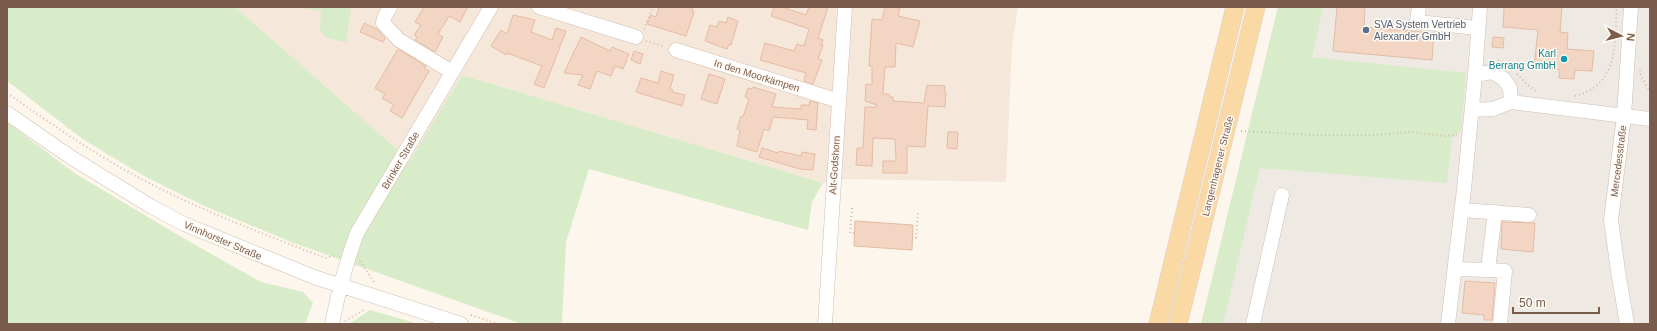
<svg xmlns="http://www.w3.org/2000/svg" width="1657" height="331" font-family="Helvetica,sans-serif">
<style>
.residential{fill:#f5e8da}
.industrial{fill:#efe9e4}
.green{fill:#d8ecc9}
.building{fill:#f3d5c3;stroke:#e6bba3}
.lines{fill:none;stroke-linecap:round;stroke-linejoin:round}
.minor-casing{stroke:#d1beb0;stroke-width:15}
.major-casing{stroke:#dad1cd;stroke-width:19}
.path{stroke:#d9b8a5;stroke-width:2;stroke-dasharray:1 3;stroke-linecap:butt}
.minor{stroke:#fff;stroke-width:14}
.major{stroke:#fbd9a5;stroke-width:18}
.service-dot{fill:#5c6f8a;stroke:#fffaf3;stroke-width:1.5}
.culture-dot{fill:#0f9aa8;stroke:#fffaf3;stroke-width:1.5}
.labels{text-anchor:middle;stroke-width:3;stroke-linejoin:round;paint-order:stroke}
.service-label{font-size:10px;fill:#4e5e75;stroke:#fffaf3;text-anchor:start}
.culture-label{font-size:10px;fill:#0d838f;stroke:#fffaf3;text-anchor:end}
.street-label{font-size:10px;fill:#7a5c4d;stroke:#fffaf3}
</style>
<rect width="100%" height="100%" fill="#fdf6ec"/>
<!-- residential -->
<path class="residential" d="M235 7H1018L1012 47 1006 182 846 179 823 183 462 75 410 162Z"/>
<!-- industrial -->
<path class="industrial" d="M1278 7H1650V324H1201Z"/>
<!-- green -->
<path class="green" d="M7 7H235L410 161 462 75 823 183 812 202 808 230 589 169 566 242 562 324H522L291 242 202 205 144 176 84 140 7 81Z
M298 7H351L346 42 326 38 320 30 321 11Z
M1278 7H1323L1312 57 1466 73 1461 131 1452 138 1447 183 1260 168 1223 324H1201Z
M7 122 73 172 176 234 261 282 303 292 313 303 305 324H7Z
M370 310 415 323 418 324H349Z"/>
<!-- building -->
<path class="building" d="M424 7H468L460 22 449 16 438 34 443 37 435 52 415 40 417 37 414 35 421 25 415 22Z
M659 7H693L692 11 694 12 686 36 647 24 651 15 656 17Z
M774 7H782L806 15 809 7H828L818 38 823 40 821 45H823L818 59 822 60 813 84 804 81 806 73 760 60 765 43 794 51 797 44 804 46 809 29 771 16Z
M885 7 900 8 898 16 920 21 913 47 896 43 895 67H885L883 94H889L890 97H893V101L924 103 927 85 945 86 944 92H946L945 107 928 106 925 147 907 146V173H883V161H896L895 139 873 138 872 166 856 165 857 148H863L865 107H876L877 105 865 101 866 84 872 85V66H869L872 19 882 20Z
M1337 7H1365L1364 27 1434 33 1432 60 1333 51Z
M1504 7H1562L1560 32 1568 33 1567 49 1594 51 1592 71 1575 70 1574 79 1559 78 1560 70 1534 67 1538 30 1503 27Z
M513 15 535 20 531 32 552 40 556 28 566 31 544 88 534 84 542 66 507 53 506 55 491 46 501 30 507 34Z
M728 17 738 21 731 45 729 44 727 49 705 41 710 25 717 27 719 21 726 23Z
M364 23 377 29 385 38 383 42 360 32Z
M581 37 610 51 612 47 629 54 623 69 615 66 611 76 597 71 590 89 578 85 583 75 564 73Z
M1493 37 1504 38 1503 48 1492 47Z
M398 49 426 66 424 68 429 71 402 118 390 111 394 105 382 98 385 94 375 88Z
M634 51 643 54 640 64 631 60Z
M661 71 674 75 670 89 673 90 672 92 685 95 682 106 636 92 641 78 658 83Z
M709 74 725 79 717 104 701 99Z
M753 87 776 94 772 107 801 109V105H809L810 101 818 103 816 130 807 129 808 120 773 117 769 131 764 129 757 152 737 146 740 130 737 129 741 116 743 117 749 99 745 97 748 88 752 89Z
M948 132H958L957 149 947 148Z
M762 148 778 153 779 151 801 156 802 152 815 154 813 170 800 169 759 157Z
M855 221 913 225 912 250 854 246Z
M1502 222 1535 223 1533 252 1501 249Z
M1465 281 1495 283 1492 320H1484V315L1462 313Z"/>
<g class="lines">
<!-- minor casing -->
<g class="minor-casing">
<path id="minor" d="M390 7 384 18 383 23 399 40 452 72
M539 7 636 37
M1419 7 1417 22 1478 28
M676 50 839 101
M1475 75 1480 7
M1511 102 1650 119
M7 113 72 158 152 207 184 224 314 277 461 324
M1462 210 1529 215
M1495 212 1488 270 1505 271 1500 324
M1455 269 1488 270
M332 324C338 293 346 263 357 233L491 7
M825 324 845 7
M1253 324 1282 195
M1448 324 1464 189 1475 75 1492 72 1504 79 1510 88 1511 102 1493 109 1472 110
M1627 324 1618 271 1611 220 1624 116 1631 7"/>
</g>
<!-- major casing -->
<g class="major-casing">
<path id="major" d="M1158 324 1235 7
M1178 324 1256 7"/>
</g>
<!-- path -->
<path class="path" d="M644 29 653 7
M646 41 665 47
M1498 60 1506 63 1511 68
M1640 70 1641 77 1650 91
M1517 74 1528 85 1537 92
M7 93C54 126 100 158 151 184 207 213 267 235 325 258L337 255
M1575 96C1619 85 1614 44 1617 7
M1241 131 1312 135H1374L1411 132 1445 136 1457 135
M852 208 850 233H854
M912 237 916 238 918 212
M360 261 374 282
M471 315 498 324
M345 321 365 309"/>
<!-- minor -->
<use href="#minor" class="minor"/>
<!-- major -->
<use href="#major" class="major"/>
</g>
<!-- markers -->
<circle class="service-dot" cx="1366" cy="30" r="4"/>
<circle class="culture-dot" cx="1564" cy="59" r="4"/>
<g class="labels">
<!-- service labels -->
<g class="service-label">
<text x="1374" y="28">SVA System Vertrieb<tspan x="1374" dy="12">Alexander GmbH</tspan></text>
</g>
<!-- culture labels -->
<g class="culture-label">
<text x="1556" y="57">Karl<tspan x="1556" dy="12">Berrang GmbH</tspan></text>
</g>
<!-- street labels -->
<g class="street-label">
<text transform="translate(757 75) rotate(17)" y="4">In den Moorkämpen</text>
<text transform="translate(400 160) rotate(-60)" y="4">Brinker Straße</text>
<text transform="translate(1618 161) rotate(-83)" y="4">Mercedesstraße</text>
<text transform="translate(834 165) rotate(-86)" y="4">Alt-Godshorn</text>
<text transform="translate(1217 166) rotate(-76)" y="4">Langenhagener Straße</text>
<text transform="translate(223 240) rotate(23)" y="4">Vinnhorster Straße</text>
</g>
</g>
<!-- border -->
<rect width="1657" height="331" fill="none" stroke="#7a5c4d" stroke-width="16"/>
<!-- north arrow -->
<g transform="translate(1621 36) rotate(97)" stroke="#fffaf3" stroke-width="3" paint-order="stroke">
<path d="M0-3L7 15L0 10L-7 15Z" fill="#7a5c4d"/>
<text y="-6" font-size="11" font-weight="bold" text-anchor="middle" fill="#7a5c4d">N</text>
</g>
<!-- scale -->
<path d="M1513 307v6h86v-6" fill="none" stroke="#7a5c4d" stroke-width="2"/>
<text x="1519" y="307" font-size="12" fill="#7a5c4d" stroke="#fffaf3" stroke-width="3" paint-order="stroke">50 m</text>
</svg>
